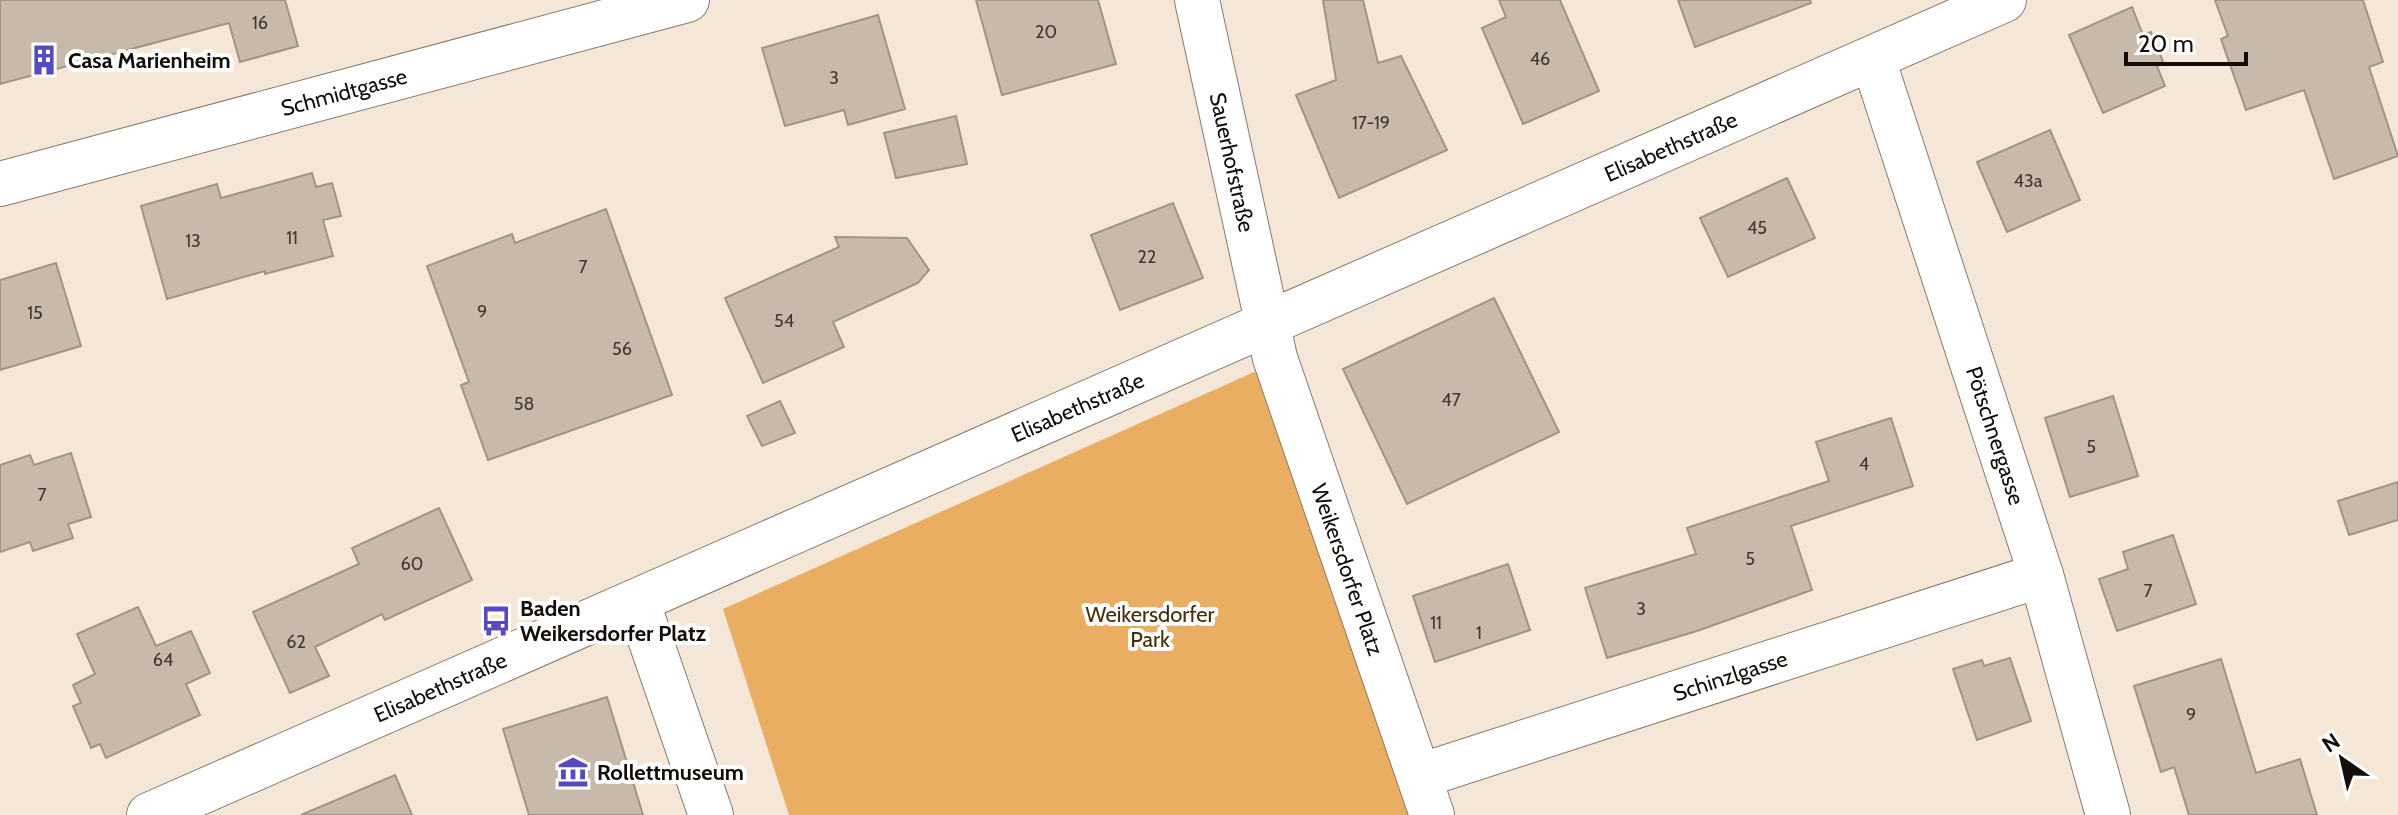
<svg xmlns="http://www.w3.org/2000/svg" width="2398" height="815" font-family="Cabin,sans-serif">
<style>
.green{fill:#e9ae61}
.building{fill:#c7baaa;stroke:#a19485;stroke-width:2}
.lines{fill:none;stroke-linecap:round;stroke-linejoin:round}
.minor-casing{stroke:#877b6c;stroke-width:46}
.minor{stroke:#fff;stroke-width:44}
.labels{text-anchor:middle;stroke-width:8;stroke-linejoin:round;paint-order:stroke}
.number-label{font-size:18px;fill:#403931}
.poi-label{font-size:22px;font-weight:bold;fill:#130e09;stroke:#fff;text-anchor:start}
.street-label{font-size:22px;fill:#130e09;stroke:#fff}
.park-label{font-size:22px;fill:#482f0c;stroke:#fff}
</style>
<rect width="100%" height="100%" fill="#f5e7d7"/>
<!-- green -->
<path class="green" d="M1270 365 1409 815H789L723 609Z"/>
<!-- building -->
<path class="building" d="M0 0H285L298 46 240 62 229 23 0 84Z
M976 0H1098L1116 64 1002 95Z
M1323 0H1363L1378 63 1401 56 1447 150 1339 198 1296 95 1336 80Z
M1499 0H1560L1599 91 1523 124 1482 28 1506 17Z
M1678 0H1810L1811 3 1695 47Z
M2215 0H2363L2383 62 2369 67 2398 156 2334 179 2304 90 2246 110 2221 39 2228 36Z
M2132 7 2143 35 2151 32 2164 64 2157 66 2165 86 2103 113 2069 35Z
M878 15 905 109 848 125 844 110 785 126 762 48Z
M956 116 967 164 896 178 884 133Z
M2050 130 2080 200 2007 232 1977 162Z
M312 173 316 187 332 183 341 216 323 220 333 256 265 274V271L167 299 141 206 217 184 221 198Z
M1787 178 1815 238 1728 277 1700 218Z
M1173 203 1203 278 1120 310 1091 235Z
M606 209 672 395 488 460 461 385 469 382 427 266 512 234 515 243Z
M835 237 907 238 929 270 918 283 833 322 844 347 763 383 725 298 839 247Z
M56 263 81 346 0 370V280Z
M1494 298 1559 432 1407 504 1343 369Z
M2113 396 2138 476 2070 497 2045 418Z
M780 401 795 433 762 446 747 416Z
M1891 418 1913 486 1791 526 1812 590 1697 631 1607 658 1585 588 1696 554 1687 528 1829 481 1816 442Z
M71 453 91 517 68 524 73 538 33 551 30 542 0 552V465L30 455 34 465Z
M2398 482V520L2349 535 2338 501Z
M439 508 472 580 385 620 382 614 315 647 329 676 290 693 253 612 359 564 352 548Z
M2173 535 2196 604 2117 631 2099 579 2128 569 2123 552Z
M1508 564 1530 630 1435 662 1413 596Z
M138 607 156 646 191 631 210 673 186 684 200 715 106 758 100 744 91 748 73 706 81 703 73 685 95 674 77 634Z
M2010 658 2031 721 1977 740 1953 669 1982 660 1984 666Z
M2221 659 2256 773 2300 759 2317 815H2189L2174 767 2161 772 2134 686Z
M607 697 643 815H529L503 729Z
M395 775 412 815H301Z"/>
<g class="lines">
<!-- minor casing -->
<g class="minor-casing">
<g id="minor">
<path id="s1" d="M1197 0 1275 358 1432 815"/>
<path id="s2" d="M1873 59 2041 575 2108 815"/>
<path id="s3" d="M0 184 687 0"/>
<path d="M637 601 711 815"/>
<path id="s4" d="M1420 776 2041 575"/>
<path id="s5" d="M149 815 2004 0"/>
</g>
</g>
<!-- minor -->
<use href="#minor" class="minor"/>
</g>
<!-- icons -->
<defs>
<g id="building-bare" transform="scale(2.4)"><path d="M-4-6H4V6H1V3H-1V6H-4ZM-2.5-4.3h1.7v1.8h-1.7ZM.8-4.3h1.7v1.8H.8ZM-2.5-1h1.7V.8h-1.7ZM.8-1h1.7V.8H.8Z" fill="#564ac2" stroke="#fff" stroke-width="2.5" paint-order="stroke"/></g>
<g id="bus-bare" transform="scale(2.4)"><path d="M-5-6H5V4H4V6H2V4H-2V6H-4V4H-5ZM-3.5-4V0h7V-4ZM-3.5 1.2v1.5H-2V1.2ZM2 1.2v1.5H3.5V1.2Z" fill="#564ac2" stroke="#fff" stroke-width="2.5" paint-order="stroke"/></g>
<g id="museum-bare" transform="scale(2.4)"><path d="M0-6L6-3V-2H-6V-3ZM-5-1h2V3h-2ZM-1-1h2V3h-2ZM3-1h2V3H3ZM-6 4H6V6H-6Z" fill="#564ac2" stroke="#fff" stroke-width="2.5" paint-order="stroke"/></g>
</defs>
<g fill-rule="evenodd">
<use href="#building-bare" x="44" y="60"/>
<use href="#bus-bare" x="496" y="621"/>
<use href="#museum-bare" x="573" y="772"/>
</g>
<g class="labels">
<!-- number labels -->
<g class="number-label">
<text x="260" y="29">16</text>
<text x="1046" y="38">20</text>
<text x="1540" y="65">46</text>
<text x="834" y="84">3</text>
<text x="1371" y="129">17-19</text>
<text x="2028" y="187">43a</text>
<text x="1757" y="234">45</text>
<text x="292" y="244">11</text>
<text x="193" y="247">13</text>
<text x="1147" y="263">22</text>
<text x="583" y="273">7</text>
<text x="482" y="318">9</text>
<text x="35" y="319">15</text>
<text x="784" y="327">54</text>
<text x="622" y="355">56</text>
<text x="1451" y="406">47</text>
<text x="524" y="410">58</text>
<text x="2091" y="453">5</text>
<text x="1864" y="470">4</text>
<text x="42" y="501">7</text>
<text x="1750" y="565">5</text>
<text x="412" y="570">60</text>
<text x="2148" y="597">7</text>
<text x="1641" y="615">3</text>
<text x="1436" y="629">11</text>
<text x="1479" y="639">1</text>
<text x="296" y="648">62</text>
<text x="163" y="666">64</text>
<text x="2191" y="721">9</text>
</g>
<!-- poi labels -->
<g class="poi-label">
<text x="68" y="68">Casa Marienheim</text>
<text x="520" y="616">Baden<tspan x="520" dy="25">Weikersdorfer Platz</tspan></text>
<text x="597" y="780">Rollettmuseum</text>
</g>
<!-- street labels -->
<g class="street-label">
<text dy="8" stroke="none"><textPath href="#s3" startOffset="356">Schmidtgasse</textPath></text>
<text dy="8" stroke="none"><textPath href="#s5" startOffset="1662">Elisabethstraße</textPath></text>
<text dy="8" stroke="none"><textPath href="#s1" startOffset="166">Sauerhofstraße</textPath></text>
<text dy="8" stroke="none"><textPath href="#s5" startOffset="1014">Elisabethstraße</textPath></text>
<text dy="8" stroke="none"><textPath href="#s2" startOffset="396">Pötschnergasse</textPath></text>
<text dy="8" stroke="none"><textPath href="#s1" startOffset="590">Weikersdorfer Platz</textPath></text>
<text dy="8" stroke="none"><textPath href="#s4" startOffset="326">Schinzlgasse</textPath></text>
<text dy="8" stroke="none"><textPath href="#s5" startOffset="318">Elisabethstraße</textPath></text>
</g>
<!-- park labels -->
<g class="park-label">
<text x="1150" y="622">Weikersdorfer<tspan x="1150" dy="25">Park</tspan></text>
</g>
</g>
<!-- north arrow -->
<g transform="translate(2342 759) rotate(326)" stroke="#ffffff" stroke-width="6" paint-order="stroke">
<path d="M0-6L14 30L0 20L-14 30Z" fill="#130e09"/>
<text y="-12" font-size="22" font-weight="bold" text-anchor="middle" fill="#130e09">N</text>
</g>
<!-- scale -->
<path d="M2126 52v12h120v-12" fill="none" stroke="#130e09" stroke-width="4"/>
<text x="2138" y="52" font-size="24" fill="#130e09" stroke="#ffffff" stroke-width="6" paint-order="stroke">20 m</text>
</svg>
